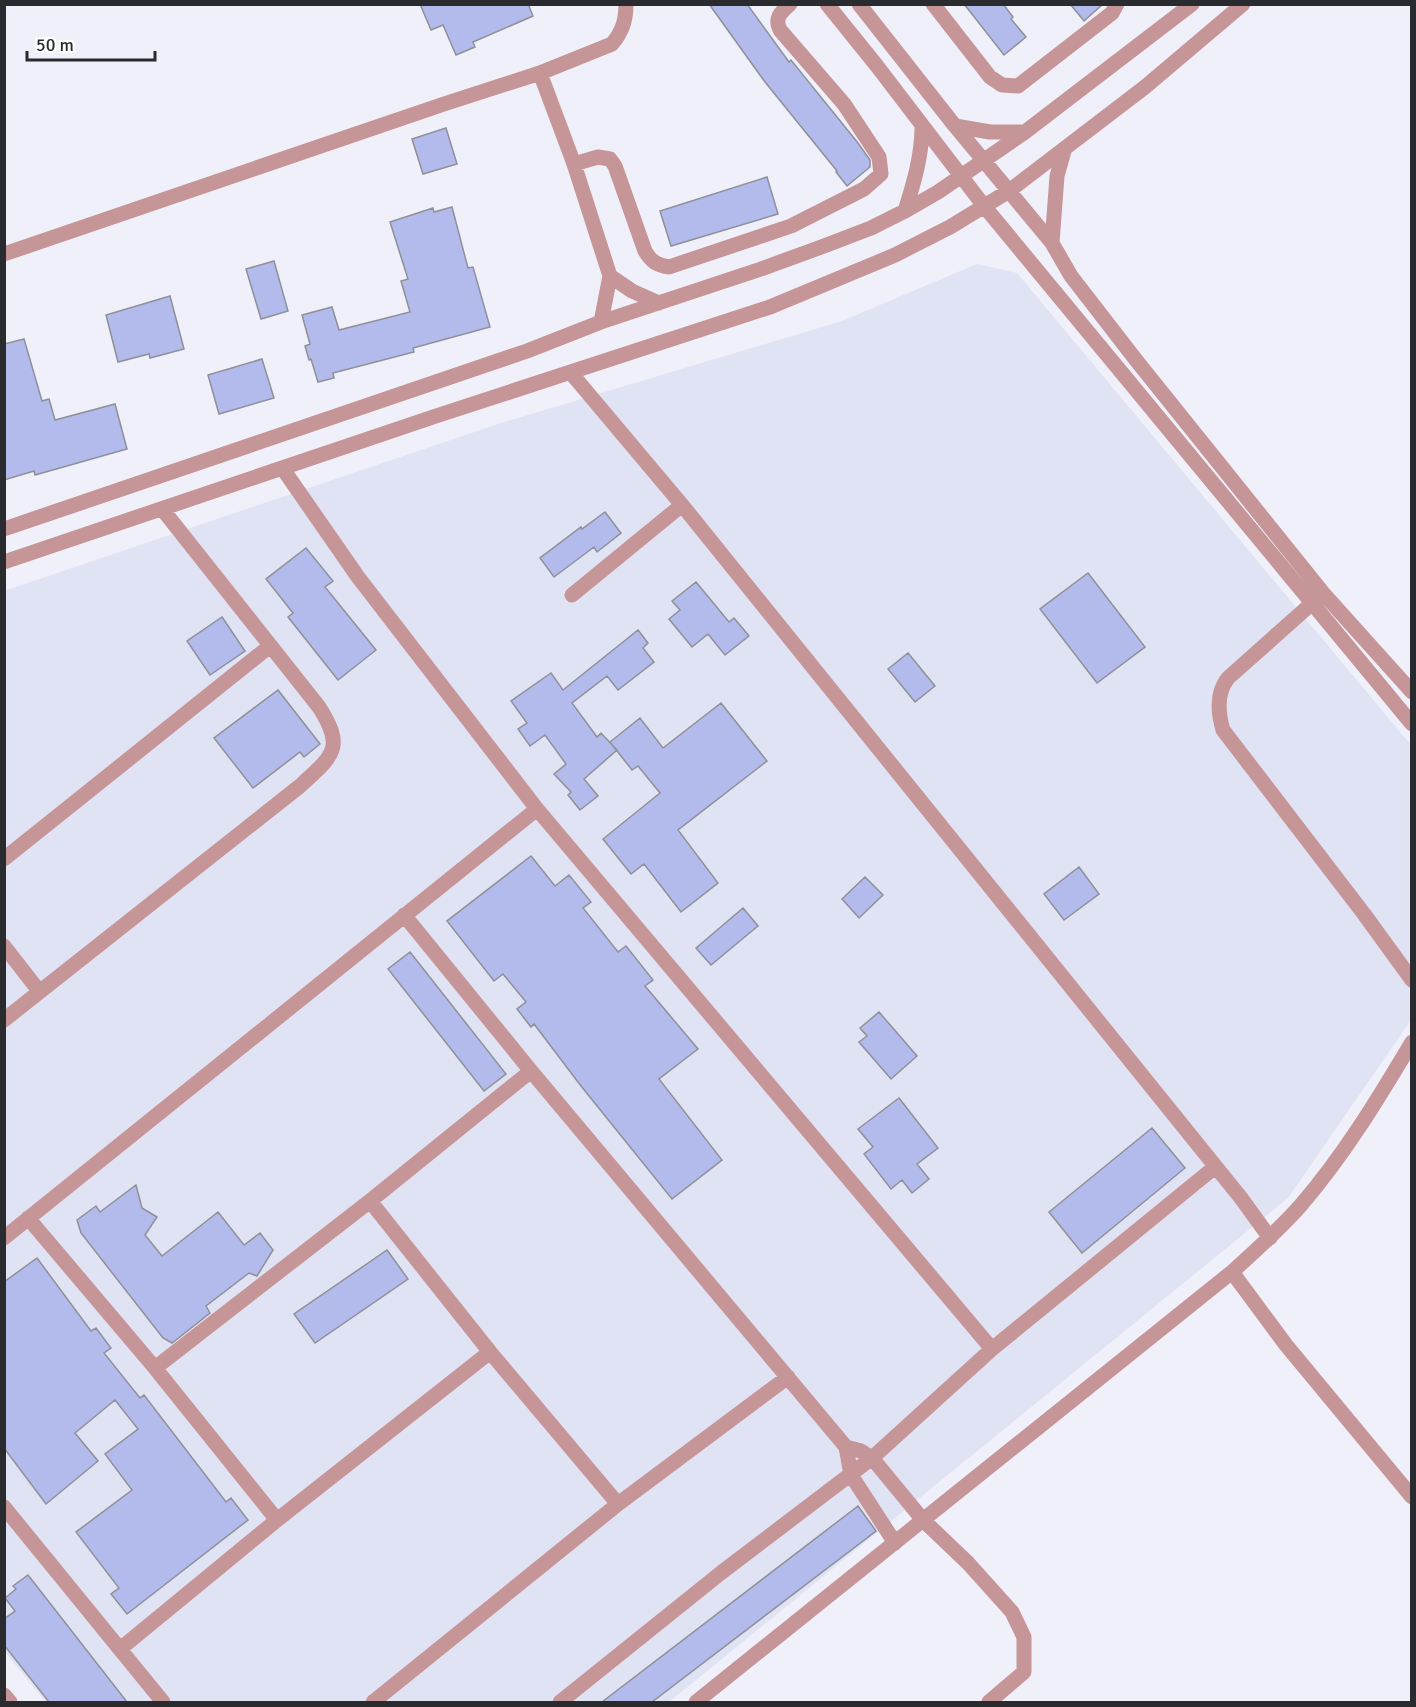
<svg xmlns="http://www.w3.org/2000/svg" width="1416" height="1707" font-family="Signika,sans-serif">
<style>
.built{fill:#e0e3f3}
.building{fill:#b3baec;stroke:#8f9098;stroke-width:1.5}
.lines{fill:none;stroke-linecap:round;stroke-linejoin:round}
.minor{stroke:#c69598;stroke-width:15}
</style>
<rect width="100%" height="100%" fill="#eff0f9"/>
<!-- built -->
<path class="built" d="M977 264 1017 273 1411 745V1020L1288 1198 669 1702H46L4 1651V591L501 423 842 321Z"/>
<!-- building -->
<path class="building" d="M420 4H528L533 16 473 42 475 47 456 55 443 25 431 30Z
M709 4H747L789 62 791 60 858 143 870 160V167L847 186 836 172 837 171 765 82Z
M964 4H1003L1013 17 1011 19 1026 37 1004 55Z
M1070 4H1103L1084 21Z
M446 128 457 164 423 174 412 139Z
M767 177 778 214 671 246 660 211Z
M452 207 468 268 473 267 490 327 413 348 414 352 333 373 334 378 318 382 311 359 309 360 305 346 310 344 302 315 332 307 339 330 410 312 401 281 408 279 390 222 433 208 434 212Z
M274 261 288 311 261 319 246 269Z
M170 296 184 349 150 358 149 354 118 362 106 315Z
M24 339 42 401 49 399 55 420 115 404 127 449 35 475 34 471 4 480V344Z
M262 359 274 398 219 414 208 375Z
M605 512 621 533 597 552 594 547 554 577 540 558 581 527 582 529Z
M306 548 333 581 325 587 376 650 338 680 288 617 293 613 266 579Z
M1088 573 1145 647 1097 683 1040 609Z
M696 582 729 622 734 618 749 636 725 655 708 634 692 647 669 619 680 610 672 601Z
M222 617 245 651 210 675 187 641Z
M638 630 648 643 643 648 654 662 618 690 607 676 572 703 597 737 601 733 617 750 584 779 598 796 580 810 568 795 571 792 554 774 566 764 545 735 530 746 518 729 527 723 511 701 551 673 563 690Z
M908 653 935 686 915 702 888 669Z
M278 690 320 744 304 757 300 752 253 788 214 738Z
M721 703 767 761 678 830 718 883 681 912 644 864 631 874 603 839 660 793 638 766 632 770 610 742 640 718 663 748Z
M531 856 555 886 569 875 591 902 583 908 618 952 626 946 653 980 645 986 698 1049 659 1079 722 1160 672 1199 581 1086 534 1024 531 1027 517 1009 526 1002 503 974 494 981 447 921Z
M1079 867 1099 894 1064 920 1044 894Z
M865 877 883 895 859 918 842 899Z
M743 908 758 926 711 965 696 948Z
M410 952 506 1074 484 1091 388 969Z
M879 1012 917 1056 891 1079 859 1042 867 1036 860 1028Z
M899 1098 938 1148 917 1164 929 1179 912 1193 902 1180 891 1189 864 1154 873 1147 858 1129Z
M1152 1128 1185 1168 1082 1253 1049 1212Z
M136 1185 142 1208 157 1217 145 1235 162 1256 218 1212 244 1245 260 1233 273 1250 257 1276 249 1273 206 1306 210 1313 172 1343 163 1338 81 1233 77 1220 96 1206 100 1212Z
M387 1250 408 1279 315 1343 294 1314Z
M37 1258 91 1331 96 1328 111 1348 104 1353 140 1398 144 1395 226 1502 231 1498 248 1520 127 1614 111 1594 119 1588 76 1532 132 1490 105 1454 138 1429 115 1400 75 1433 98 1461 46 1504 4 1448V1282Z
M858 1506 876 1531 652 1702H602Z
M28 1575 127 1702H49L4 1645V1619L15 1611 5 1598 16 1589 13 1586Z"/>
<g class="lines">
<!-- minor -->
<path class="minor" d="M827 4 877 66 984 206 1412 724
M859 4 955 126 1052 243 1071 276 1136 360 1323 593 1412 692
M933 4 990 77 1002 85 1018 86 1112 13 1117 4
M540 73 574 164 610 276 601 322
M955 126 990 132H1025
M574 164 598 157 610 159 615 166 645 251C651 261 656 265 669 267L791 226 864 189 881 174 879 157 844 104 780 30C774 18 781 12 790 4
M905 211C914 182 922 156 922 126
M1052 243 1057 176 1064 151
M4 254 444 104 540 73 612 44C622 32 626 21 626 4
M610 276 632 291 659 303
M571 373 682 505 1241 1198 1270 1238
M283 469 358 577 537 809 992 1349
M4 529 527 351 601 322 761 269 824 246 871 228 905 211 938 192 1025 132 1192 4
M4 562 436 416 770 307 895 255 950 227 1009 191 1145 87 1243 4
M572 595 682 505
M1319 597 1228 678C1216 693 1218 713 1223 730L1364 914 1412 980
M4 859 270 646
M404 915 531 1071 846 1447 851 1475 895 1543
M4 946 39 991
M4 1020 300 786C332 756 346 749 319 707L163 510
M370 1201 490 1352 618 1504
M28 1218 155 1368 277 1520
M4 1238 537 809
M1232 1272 1286 1345 1412 1497
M155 1368 370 1201 531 1071
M846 1447 861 1451 872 1458 923 1520 968 1563 1012 1612 1024 1637V1672L989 1702
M4 1507 163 1702
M120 1649 277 1520 490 1352
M4 1695 10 1702
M373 1702 618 1504 788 1377
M560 1702 722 1572 872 1458 992 1349 1215 1167
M696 1702 1232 1272C1256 1250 1280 1229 1301 1205 1344 1155 1378 1099 1412 1042"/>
</g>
<!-- border -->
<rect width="1416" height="1707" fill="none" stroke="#2a2b2e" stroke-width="12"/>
<!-- scale -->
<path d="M27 51v9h128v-9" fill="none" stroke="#2a2b2e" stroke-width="3"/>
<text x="36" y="51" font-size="18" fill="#2a2b2e" stroke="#ffffff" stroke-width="4.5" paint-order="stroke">50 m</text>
</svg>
